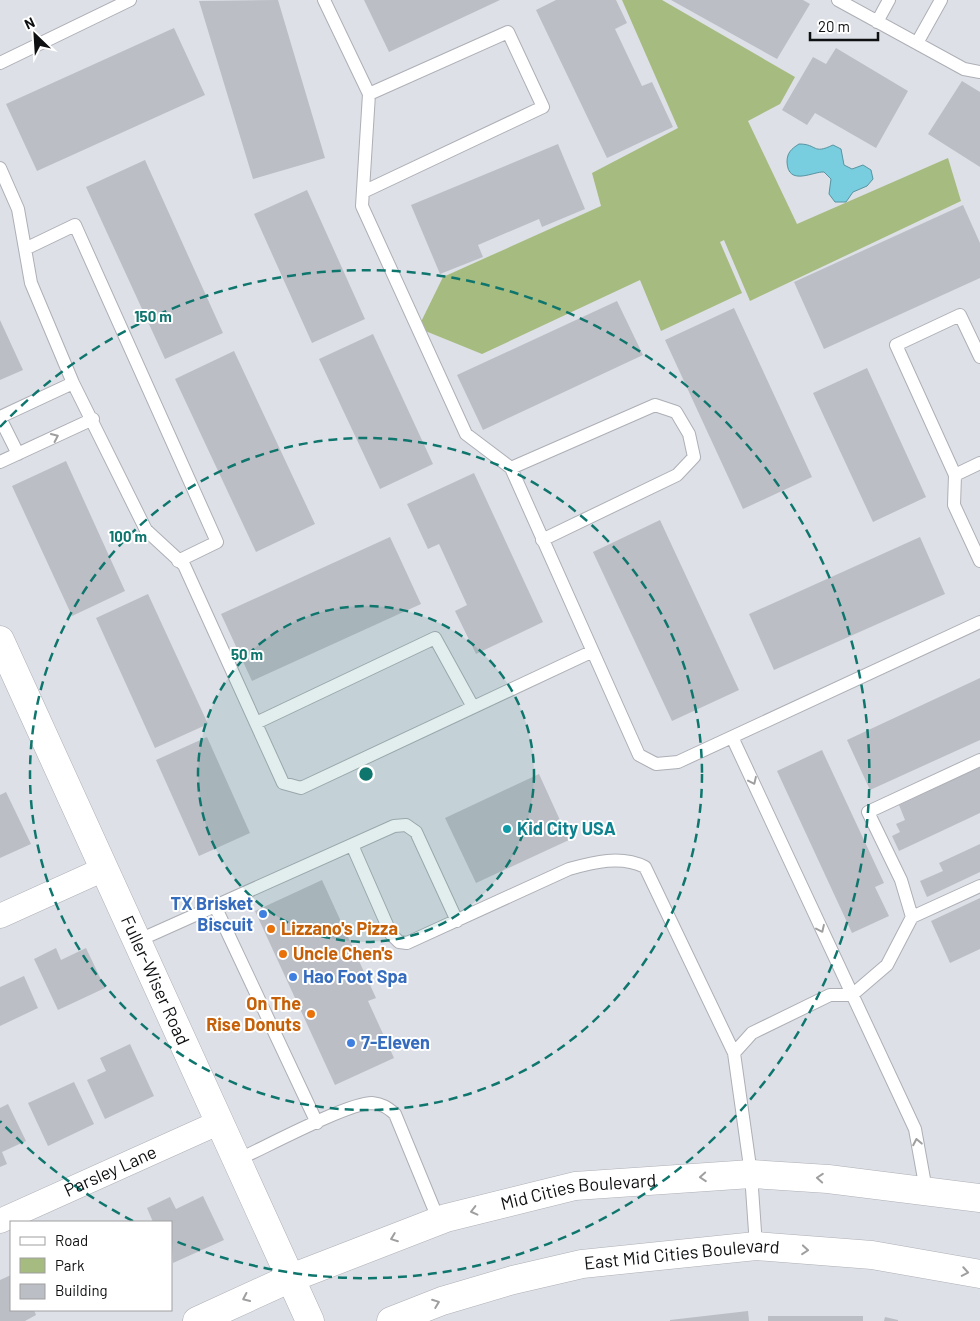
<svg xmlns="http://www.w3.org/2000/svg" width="980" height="1321" font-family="Barlow,sans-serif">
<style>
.green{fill:#a6bb7f}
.water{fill:#78cdde;stroke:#5894a1}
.building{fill:#bcbec5}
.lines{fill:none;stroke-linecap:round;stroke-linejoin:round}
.service-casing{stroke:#adafb6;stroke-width:14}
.minor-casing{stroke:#adafb6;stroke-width:25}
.tertiary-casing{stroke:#adafb6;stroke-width:29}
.secondary-casing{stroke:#adafb6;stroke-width:29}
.service{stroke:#fff;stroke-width:12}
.minor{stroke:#fff;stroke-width:24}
.tertiary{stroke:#fff;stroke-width:28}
.secondary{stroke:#fff;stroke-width:28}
.oneway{stroke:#9f9fa0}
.ring{fill:none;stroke:#0f766e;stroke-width:2.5;stroke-dasharray:9 6}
.culture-dot{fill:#0f9aa8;stroke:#fff;stroke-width:2}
.shop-dot{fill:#3f7fe0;stroke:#fff;stroke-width:2}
.food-dot{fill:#e8710a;stroke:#fff;stroke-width:2}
.labels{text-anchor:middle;stroke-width:4;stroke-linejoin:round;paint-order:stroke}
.culture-label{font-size:18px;font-weight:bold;fill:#0d838f;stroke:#fff;text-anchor:start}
.shop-label{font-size:18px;font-weight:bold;fill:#366cbe;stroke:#fff;text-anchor:start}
.food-label{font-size:18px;font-weight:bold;fill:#c56008;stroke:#fff;text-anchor:start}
.street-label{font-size:18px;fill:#0f1012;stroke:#fff}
.centre{fill:#0f766e;stroke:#fff;stroke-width:2.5}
.ring-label{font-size:15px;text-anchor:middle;font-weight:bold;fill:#0f766e;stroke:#fff;stroke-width:4;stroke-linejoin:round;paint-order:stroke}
</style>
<rect width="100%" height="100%" fill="#dde0e6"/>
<!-- green -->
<path class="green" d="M622 0H662L795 77 780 104 748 121 797 224 948 158 961 201 750 301 724 240 720 242 742 293 661 331 640 280 482 354 418 328 443 277 601 206 592 173 678 128Z"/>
<!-- water -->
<path class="water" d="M799 144C818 144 812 155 833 145L841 149 844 165 852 169 863 165 871 170 873 179 867 186 853 192 846 202H835L829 194 831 179 824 172C814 171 788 187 787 162 787 153 791 149 799 144Z"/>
<!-- building -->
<path class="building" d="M278 0 325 158 253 179 199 1Z
M364 0H500L389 52Z
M556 0H616L627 23 615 29 642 86 652 82 673 127 607 158 536 10Z
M671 0H803L810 4 777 59Z
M174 28 205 95 37 171 6 104Z
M836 48 908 91 876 148 815 113 807 125 782 110 813 57 826 64Z
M962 81 980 92V167L928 134Z
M558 144 585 209 542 227 539 219 478 245 483 257 440 274 411 205Z
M145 160 223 333 165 359 86 187Z
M307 190 365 319 312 343 254 214Z
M963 205 980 243V278L824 349 794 282Z
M617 301 643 355 483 430 457 375Z
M734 308 812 477 743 509 665 340Z
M0 320 23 370 0 380Z
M373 334 433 464 380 489 319 359Z
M234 351 315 524 256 552 175 379Z
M867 368 926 497 873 522 813 393Z
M66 461 125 591 72 616 12 486Z
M474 473 543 622 476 654 455 611 467 605 439 544 428 549 407 504Z
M660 520 739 690 672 721 593 552Z
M390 537 421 604 252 681 221 614Z
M920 537 945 594 774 670 749 614Z
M148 594 208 724 155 748 96 618Z
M980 678V740L870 790 847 740Z
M207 737 250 833 199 856 156 760Z
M822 750 884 883 875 887 889 916 852 933 777 771Z
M980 767V813L899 851 892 836 900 832 896 824 905 820 899 805Z
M539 774 569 840 476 883 445 818Z
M6 792 31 844 0 858V795Z
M980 844V872L927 897 920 881 943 871 939 863Z
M322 880 376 998 368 1001 394 1058 335 1085 255 911Z
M980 898V949L950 963 931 921Z
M56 948 61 960 86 948 105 988 58 1010 34 959Z
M24 976 38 1008 0 1026V987Z
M130 1044 154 1096 105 1119 87 1080 106 1071 100 1058Z
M74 1082 94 1124 48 1146 28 1103Z
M8 1104 26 1141 2 1152 7 1164 0 1167V1108Z
M203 1196 224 1240 173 1263 171 1222H153L147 1208 170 1197 176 1209Z
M11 1275V1310H34L36 1315 25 1321H0V1280Z
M748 1311 749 1321H670V1320Z
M768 1316H863V1321H768Z
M885 1317 898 1320V1321H884Z"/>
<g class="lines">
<!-- service casing -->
<g class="service-casing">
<path id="service" d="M324 0 369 94 362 206 466 434 511 468 639 755 656 764 678 762 980 622
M838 0 964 69 980 72
M877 22 889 0
M917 43 941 0
M0 63 130 0
M0 168 18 209 31 283 73 383 146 530 184 565 283 783 301 788 591 652
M363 192 543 107 508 32 369 94
M25 249 75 225 217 542 178 561
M980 357 960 315 896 345 955 475 954 505 980 561
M0 417 73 383
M0 418 18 454
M0 462 93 419
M511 468 655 405 676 412 689 434 694 457 677 475 542 540
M955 475 980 463
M256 723 435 638 473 707
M732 737 915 1129 926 1190
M352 845 391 934 399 942 407 943 569 869C594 862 621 855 645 867L734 1053 751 1174 756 1246
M215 906 317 1123
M912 917 980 886
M137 941 394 826 406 825 416 832 457 921
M734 1053 752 1033 830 995H852L887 965 912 917 901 880 868 812 980 760
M237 1160C264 1148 347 1103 372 1103 382 1104 387 1107 395 1114L439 1221"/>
</g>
<!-- minor casing -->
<g class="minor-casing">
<g id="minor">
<path d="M0 916 104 869"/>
<path id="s1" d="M0 1221 220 1122"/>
</g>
</g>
<!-- tertiary casing -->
<g class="tertiary-casing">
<g id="tertiary">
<path id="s2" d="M0 640 310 1321"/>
</g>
</g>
<!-- secondary casing -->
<g class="secondary-casing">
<g id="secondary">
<path id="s3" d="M197 1321 291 1278 446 1218 575 1186 751 1174 828 1179 980 1198"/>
<path id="s4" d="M391 1321 442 1301 513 1280 582 1264 756 1246 872 1255 980 1274"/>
</g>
</g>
<!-- service -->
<use href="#service" class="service"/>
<!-- minor -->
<use href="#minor" class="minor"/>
<!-- tertiary -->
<use href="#tertiary" class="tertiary"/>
<!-- secondary -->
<use href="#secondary" class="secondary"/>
</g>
<!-- one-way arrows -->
<defs><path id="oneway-chevron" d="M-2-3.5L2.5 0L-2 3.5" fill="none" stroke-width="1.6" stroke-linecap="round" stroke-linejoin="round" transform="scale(1.25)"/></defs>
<g class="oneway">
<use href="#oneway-chevron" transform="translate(55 437) rotate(-25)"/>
<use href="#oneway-chevron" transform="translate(753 781) rotate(65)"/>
<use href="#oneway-chevron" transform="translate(821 929) rotate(65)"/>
<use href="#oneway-chevron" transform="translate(917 1142) rotate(-101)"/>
<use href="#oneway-chevron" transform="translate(703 1177) rotate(176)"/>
<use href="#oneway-chevron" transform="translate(820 1178) rotate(-176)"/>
<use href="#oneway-chevron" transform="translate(474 1211) rotate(166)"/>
<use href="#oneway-chevron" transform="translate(394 1238) rotate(159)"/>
<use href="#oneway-chevron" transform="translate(805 1250) rotate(5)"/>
<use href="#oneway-chevron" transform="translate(965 1272) rotate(10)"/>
<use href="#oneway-chevron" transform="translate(246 1298) rotate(155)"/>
<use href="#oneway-chevron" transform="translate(436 1303) rotate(-21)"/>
</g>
<!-- distance rings -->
<circle cx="366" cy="774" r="168" fill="#0f766e" fill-opacity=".12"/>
<g class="ring">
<circle cx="366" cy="774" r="168"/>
<circle cx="366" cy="774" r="336"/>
<path d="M133 1221A504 504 0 0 1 0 1121M0 427A504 504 0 1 1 173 1240"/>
</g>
<!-- markers -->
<circle class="culture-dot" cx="507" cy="829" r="5"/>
<g class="shop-dot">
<circle cx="263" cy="914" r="5"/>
<circle cx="293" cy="977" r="5"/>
<circle cx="351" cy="1043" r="5"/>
</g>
<g class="food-dot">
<circle cx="271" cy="929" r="5"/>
<circle cx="283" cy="954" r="5"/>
<circle cx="311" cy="1014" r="5"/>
</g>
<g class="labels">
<!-- culture labels -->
<g class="culture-label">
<text x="517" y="835">Kid City USA</text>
</g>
<!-- shop labels -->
<g class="shop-label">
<text x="253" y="910" text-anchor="end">TX Brisket<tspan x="253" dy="21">Biscuit</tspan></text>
<text x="303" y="983">Hao Foot Spa</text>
<text x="361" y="1049">7-Eleven</text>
</g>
<!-- food labels -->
<g class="food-label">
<text x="281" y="935">Lizzano's Pizza</text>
<text x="293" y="960">Uncle Chen's</text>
<text x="301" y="1010" text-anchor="end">On The<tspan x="301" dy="21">Rise Donuts</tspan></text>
</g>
<!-- street labels -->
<g class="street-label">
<text dy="6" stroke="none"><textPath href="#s2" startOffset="374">Fuller-Wiser Road</textPath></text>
<text dy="6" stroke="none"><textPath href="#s1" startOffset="121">Parsley Lane</textPath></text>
<text dy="6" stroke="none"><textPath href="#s3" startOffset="405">Mid Cities Boulevard</textPath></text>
<text dy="6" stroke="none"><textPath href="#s4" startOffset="300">East Mid Cities Boulevard</textPath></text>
</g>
</g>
<circle cx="366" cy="774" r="8" class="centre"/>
<g class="ring-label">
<text x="153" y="322">150 m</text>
<text x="128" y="542">100 m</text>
<text x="247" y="660">50 m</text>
</g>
<!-- legend -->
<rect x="10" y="1221" width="162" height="90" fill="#ffffff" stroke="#9f9fa0"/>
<rect x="20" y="1237" width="25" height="8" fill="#ffffff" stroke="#9f9fa0"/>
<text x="55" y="1246" font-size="15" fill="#0f1012">Road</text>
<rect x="20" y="1258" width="25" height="15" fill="#a6bb7f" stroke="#9f9fa0"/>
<text x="55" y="1271" font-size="15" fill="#0f1012">Park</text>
<rect x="20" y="1284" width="25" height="15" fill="#bcbec5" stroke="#9f9fa0"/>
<text x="55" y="1296" font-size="15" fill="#0f1012">Building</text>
<!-- north arrow -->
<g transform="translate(35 35) rotate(335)" stroke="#ffffff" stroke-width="4" paint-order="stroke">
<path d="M0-4L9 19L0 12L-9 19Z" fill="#0f1012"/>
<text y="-8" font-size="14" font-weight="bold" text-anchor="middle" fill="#0f1012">N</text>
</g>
<!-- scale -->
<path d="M810 32v8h68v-8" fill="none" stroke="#0f1012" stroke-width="2.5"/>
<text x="818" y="32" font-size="15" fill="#0f1012" stroke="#ffffff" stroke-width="4" paint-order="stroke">20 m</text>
</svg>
